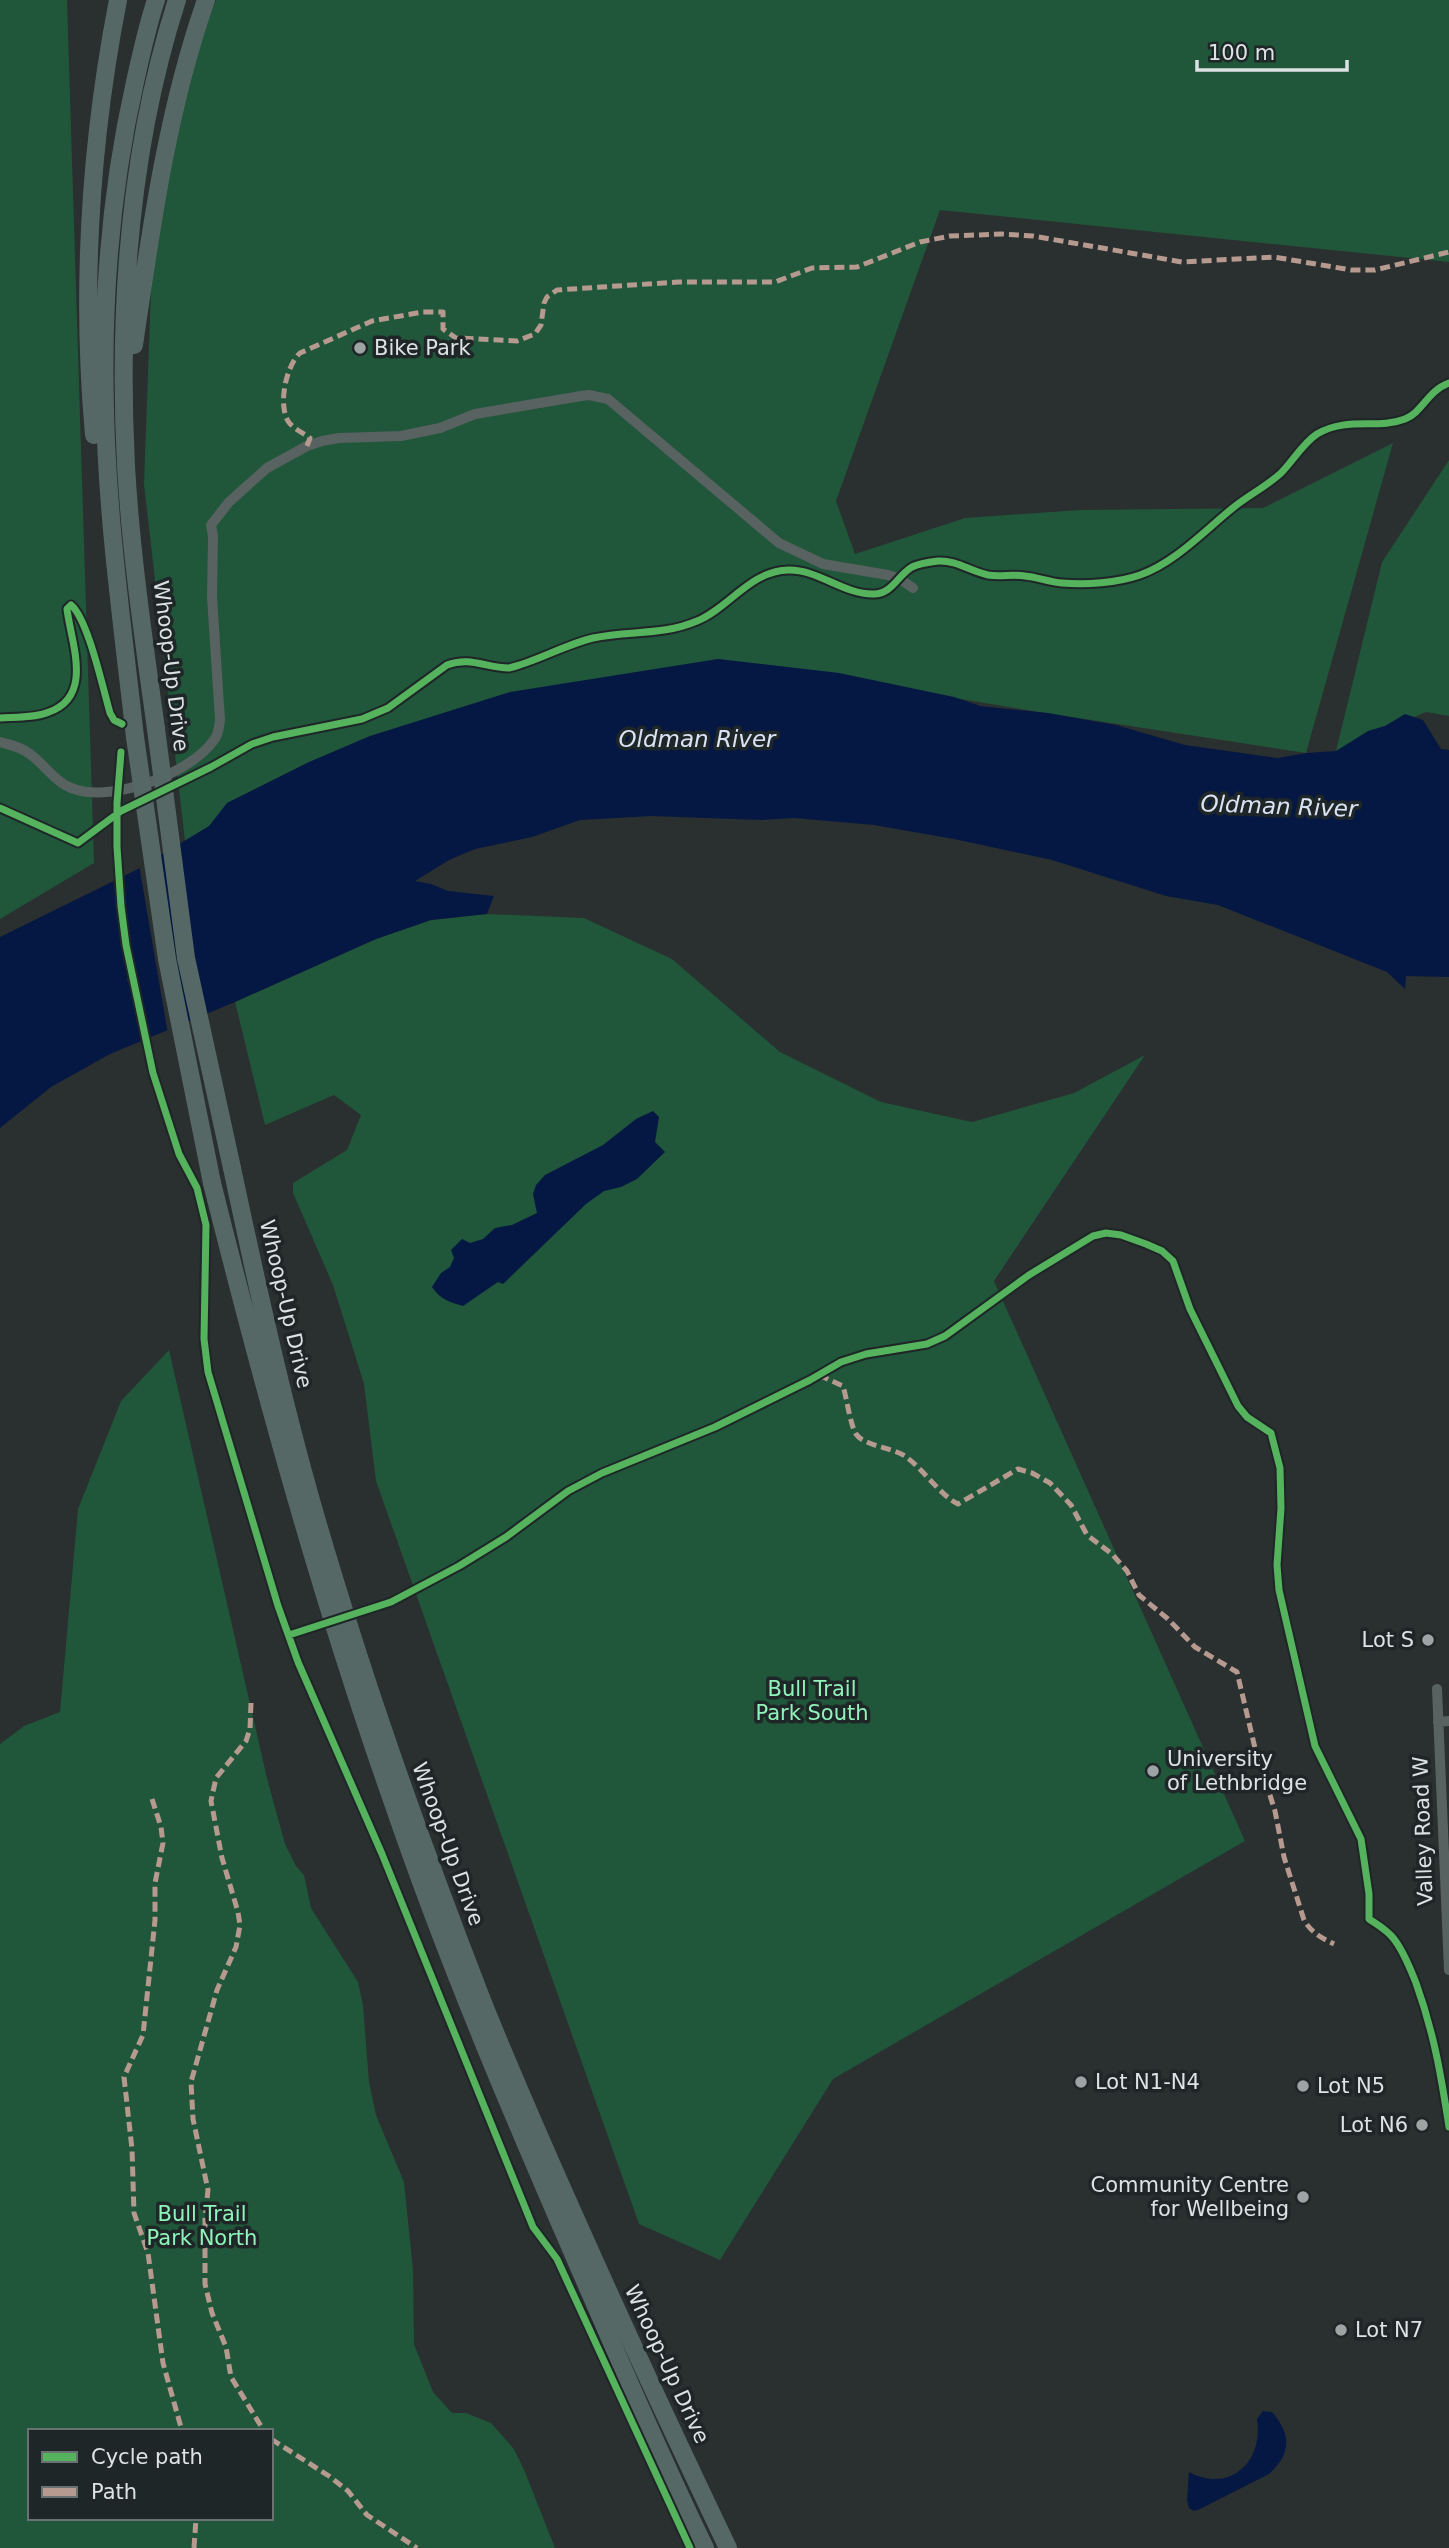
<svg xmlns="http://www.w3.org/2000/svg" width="1449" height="2548" font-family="'DejaVu Sans',sans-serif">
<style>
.green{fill:#20563a;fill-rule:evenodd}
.water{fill:#051843}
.pier{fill:#2a2f2f}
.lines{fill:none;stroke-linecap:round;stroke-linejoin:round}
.minor{stroke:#586261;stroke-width:10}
.motorway{stroke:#556865;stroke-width:18}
.motorway-bridge{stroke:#556865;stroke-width:18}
.quiet{stroke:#b69a8f;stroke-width:5;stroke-dasharray:10 5;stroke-linecap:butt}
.cycleway-casing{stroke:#1e2627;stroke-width:11}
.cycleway{stroke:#56b35d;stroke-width:7}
.poi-dot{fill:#9ea3a4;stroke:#1e2627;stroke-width:2.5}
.labels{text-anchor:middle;stroke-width:7;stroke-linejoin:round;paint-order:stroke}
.poi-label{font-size:21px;fill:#dde2e3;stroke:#1e2627;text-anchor:start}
.street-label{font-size:21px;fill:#dde2e3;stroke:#1e2627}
.park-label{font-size:21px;fill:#90f3b9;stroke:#1e2627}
.water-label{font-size:23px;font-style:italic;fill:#dae3f4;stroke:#1e2627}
</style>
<rect width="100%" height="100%" fill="#2a2f2f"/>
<!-- green -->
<path class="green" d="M0 0H67L94 863 0 919Z
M216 0H1449V262L940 210 836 501 855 554 965 518 1079 510 1263 508 1393 443 1306 753 1039 712 718 659 358 741 185 841 144 484 151 289 177 98Z
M1449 460V716L1426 712 1336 751 1382 562Z
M487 914 584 918 672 959 780 1052 881 1102 972 1122 1074 1093 1145 1055 994 1281 1245 1841 833 2079 720 2260 639 2224 376 1481 364 1384 333 1285 293 1193V1183L347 1150 361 1115 334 1095 265 1125 235 1002 376 939 431 920Z
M169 1350 267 1778 285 1844 296 1866 304 1875 311 1908 358 1982 363 2005 369 2082 376 2115 404 2182 413 2270 414 2344 433 2392 452 2413H466L491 2423 514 2449 525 2472 555 2548H0V1744L24 1726 60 1712 78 1509 121 1401ZM30 2431H271V2518H30Z"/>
<!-- water -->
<path class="water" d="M718 659 839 673 954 697 980 706 1048 713 1116 725 1185 745 1278 758 1306 753 1336 751 1368 731 1385 726 1405 714 1423 720 1441 749 1449 750V977L1406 976 1405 989 1387 972 1218 905 1166 896 1052 860 954 839 874 825 794 818 762 820 652 816 580 820 532 837 475 849 449 860 415 881 431 884 448 891 494 896 487 914 431 920 376 939 235 1002 110 1054 51 1087 0 1128V937L138 869 209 826 227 803 309 762 370 736 510 692Z
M653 1111 659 1117 655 1142 665 1152 637 1179 621 1187 604 1191 586 1204 503 1284 498 1282 463 1306C449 1302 440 1299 432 1287L441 1273 450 1267 454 1258 451 1250 462 1239 470 1243 483 1239 495 1228 512 1225 537 1213 533 1194 536 1185 545 1175 603 1145 636 1119Z
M1263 2411 1272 2412C1292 2435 1291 2454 1269 2474L1200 2509 1194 2511 1189 2508 1187 2500 1189 2472C1230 2494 1264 2461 1257 2419Z"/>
<!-- pier -->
<path class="pier" d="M159 853 188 1026 168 1034 139 865Z
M122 873 128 942 149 1042 145 1044 132 989 127 980 129 975 118 881V875Z"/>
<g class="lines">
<!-- minor -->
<path class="minor" d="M0 742C11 745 21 747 30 754 46 766 57 785 77 790 116 801 191 773 214 740 219 734 219 727 220 720L212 597 213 536 211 525 229 502 267 468 307 446 322 441 339 438 401 436 440 428 475 414 581 396 589 395 608 399 779 543 823 564 888 575 900 579 913 588
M1437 1689 1449 1970
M1438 1722 1449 1721"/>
<!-- motorway -->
<path class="motorway" d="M134 345C151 229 167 111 206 0
M94 435C81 290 90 144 118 0
M156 729C144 642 131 554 126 466 118 310 129 149 177 0
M135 737C123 630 107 517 105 409 102 301 111 188 135 82 141 55 147 27 156 0
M232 1168C259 1295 287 1423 325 1548 370 1699 423 1848 480 1995 508 2066 539 2136 570 2206 621 2321 674 2435 728 2548
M212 1183C264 1391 321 1598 392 1800 448 1964 516 2123 585 2281 624 2370 662 2460 705 2548"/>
<!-- motorway-bridge -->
<path class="motorway-bridge" d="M156 729 186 958 232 1168
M135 737 167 959 212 1183"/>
<!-- quiet -->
<path class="quiet" d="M307 446 310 438C303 433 292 428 288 421 278 404 286 366 300 353L372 321 423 312H443V329L456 338 517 341 535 334 541 325 544 303 547 297 557 290 678 282H775L812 268 857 267 920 242 950 236 1002 234 1033 236 1182 262 1274 257 1351 270H1375L1449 252
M819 1375 843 1386C847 1399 850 1424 856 1434 864 1446 891 1447 905 1456 923 1469 941 1496 958 1504L1018 1469 1032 1473 1050 1483 1071 1505 1087 1535 1112 1554 1127 1571 1139 1595 1168 1619 1195 1647 1237 1672 1255 1748 1275 1811 1284 1857 1304 1920C1311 1932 1321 1938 1334 1944
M251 1703 250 1729 246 1741 216 1778 211 1801 222 1858 238 1912 240 1925 236 1947 217 1990 191 2082 193 2119 208 2190 205 2219V2284L212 2313 226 2347 231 2377 264 2431
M152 1799 161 1827 163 1843 155 1883V1920L143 2035 124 2077 132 2149 134 2213 148 2253 163 2363 182 2431
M271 2439 329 2476 348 2491 367 2515 417 2548
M194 2548 196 2518"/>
<!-- cycleway casing -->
<g class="cycleway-casing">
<path id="cycleway" d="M0 718C16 717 35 718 49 712 94 696 71 643 67 609L71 605C88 619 103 689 110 713L114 720 122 724
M121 752 117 803V847L121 906 126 945 153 1073 179 1154 197 1188 206 1225 204 1339 208 1372 278 1606 298 1662 382 1854 533 2227 557 2259 690 2548
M0 808 78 843 121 811 211 767 252 744 273 737 362 719 388 708 447 665C470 656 486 668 509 668 538 661 564 645 593 638 629 630 662 636 697 621 729 608 750 571 788 570 818 569 844 595 874 594 892 594 898 575 912 567 918 564 930 562 938 561 956 560 970 571 988 575 1000 577 1013 574 1025 576 1037 577 1049 582 1062 583 1086 585 1117 583 1140 575 1176 562 1205 530 1234 507 1249 495 1267 486 1281 473 1293 461 1303 443 1317 434 1348 416 1377 430 1405 419 1423 412 1427 391 1449 383
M289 1635 391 1602 459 1566 506 1537 568 1491 602 1473 715 1427 810 1380 841 1362 866 1354 927 1344 945 1336 1029 1275 1093 1236 1106 1233 1121 1235 1146 1244 1162 1251 1173 1261 1190 1309 1238 1406 1247 1417 1271 1433 1280 1468 1281 1508 1277 1565 1279 1590 1315 1746 1361 1839 1369 1894V1919C1378 1925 1387 1930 1394 1939 1404 1952 1410 1968 1416 1983 1434 2033 1441 2075 1449 2127"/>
</g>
<!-- cycleway -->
<use href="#cycleway" class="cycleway"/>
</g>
<!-- markers -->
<g class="poi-dot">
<circle cx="360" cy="348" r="7"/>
<circle cx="1428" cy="1640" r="7"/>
<circle cx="1153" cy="1771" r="7"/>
<circle cx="1081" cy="2082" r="7"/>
<circle cx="1303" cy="2086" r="7"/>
<circle cx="1422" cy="2125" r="7"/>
<circle cx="1303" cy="2197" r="7"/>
<circle cx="1341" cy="2330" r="7"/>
</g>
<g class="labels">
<!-- poi labels -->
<g class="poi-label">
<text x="374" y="355">Bike Park</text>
<text x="1414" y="1647" text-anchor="end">Lot S</text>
<text x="1167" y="1766">University<tspan x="1167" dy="24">of Lethbridge</tspan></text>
<text x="1095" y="2089">Lot N1-N4</text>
<text x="1317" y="2093">Lot N5</text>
<text x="1408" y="2132" text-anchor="end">Lot N6</text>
<text x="1289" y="2192" text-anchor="end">Community Centre<tspan x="1289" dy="24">for Wellbeing</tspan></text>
<text x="1355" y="2337">Lot N7</text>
</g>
<!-- street labels -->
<g class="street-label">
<text transform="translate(171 666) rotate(83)" y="7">Whoop-Up Drive</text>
<text transform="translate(286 1304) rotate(77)" y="7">Whoop-Up Drive</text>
<text transform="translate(1423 1831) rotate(-92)" y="7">Valley Road W</text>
<text transform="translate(448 1844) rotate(70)" y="7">Whoop-Up Drive</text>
<text transform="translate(667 2364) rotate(65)" y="7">Whoop-Up Drive</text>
</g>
<!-- park labels -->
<g class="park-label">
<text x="812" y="1696">Bull Trail<tspan x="812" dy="24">Park South</tspan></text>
<text x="202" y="2221">Bull Trail<tspan x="202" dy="24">Park North</tspan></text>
</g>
<!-- water labels -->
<g class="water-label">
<text x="697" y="747">Oldman River</text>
<text transform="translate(1279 806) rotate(2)" y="8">Oldman River</text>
</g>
</g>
<!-- legend -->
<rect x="28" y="2429" width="245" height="91" fill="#1e2627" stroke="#6a7172" stroke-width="2"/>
<rect x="42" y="2452" width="35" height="10" fill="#56b35d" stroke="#6a7172" stroke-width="2"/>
<text x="91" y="2464" font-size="21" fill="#dde2e3">Cycle path</text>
<rect x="42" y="2487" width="35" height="10" fill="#b69a8f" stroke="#6a7172" stroke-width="2"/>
<text x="91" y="2499" font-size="21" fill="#dde2e3">Path</text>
<!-- scale -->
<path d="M1197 60v10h150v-10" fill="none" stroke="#dde2e3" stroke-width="3.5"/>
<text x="1208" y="60" font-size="21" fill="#dde2e3" stroke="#1e2627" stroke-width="5" paint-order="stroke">100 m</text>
</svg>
